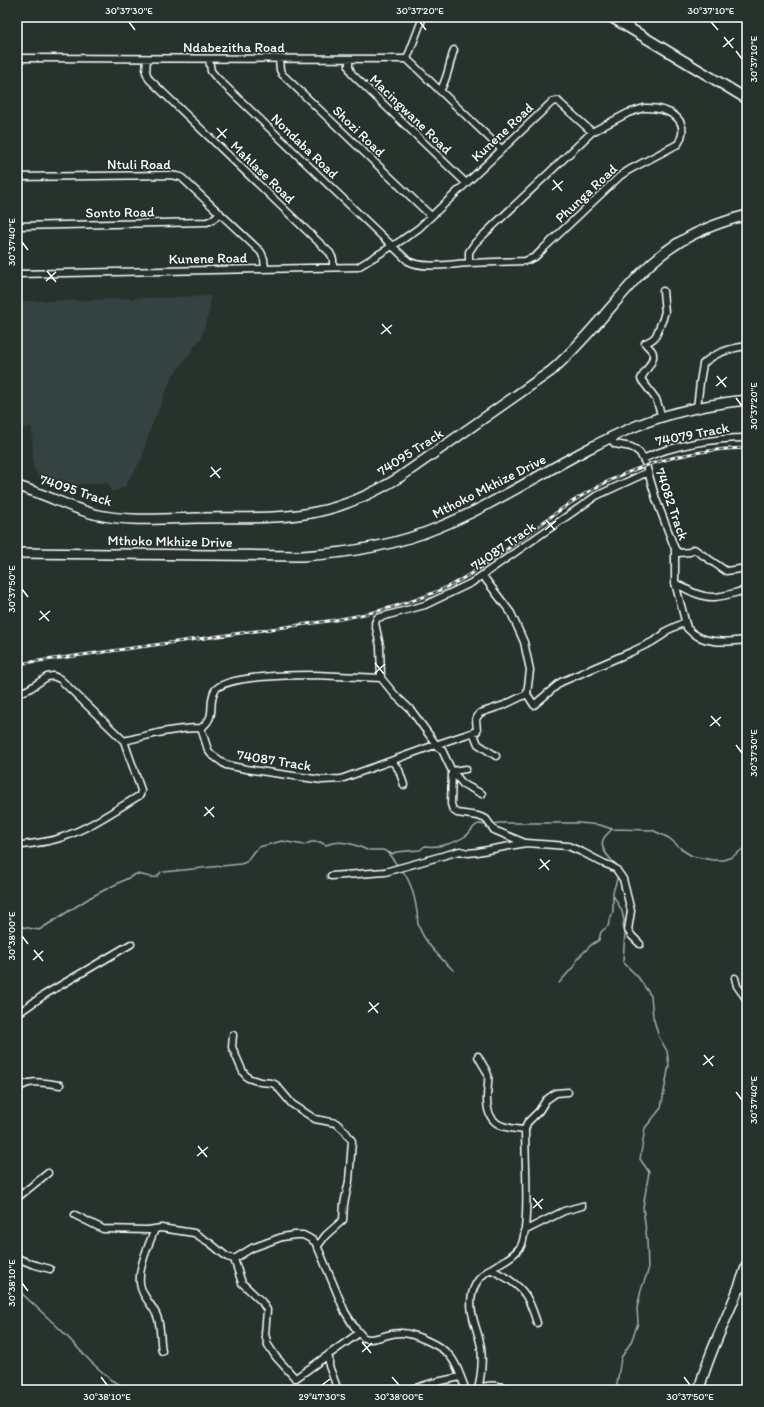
<svg xmlns="http://www.w3.org/2000/svg" width="764" height="1407" font-family="Itim,sans-serif">
<style>
.built{fill:#354343}
.lines{fill:none;stroke-linecap:round;stroke-linejoin:round}
.stream{stroke:#9dadb2;stroke-width:1.5}
.street-casing{stroke:#fff;stroke-width:9}
.secondary-casing{stroke:#fff;stroke-width:12}
.street{stroke:#26332d;stroke-width:6}
.secondary{stroke:#26332d;stroke-width:9}
.rail-casing{stroke:#fff;stroke-width:3}
.rail{stroke:#26332d;stroke-width:1.5;stroke-dasharray:4.5;stroke-linecap:butt}
.ticks{fill:none;stroke:#fff;stroke-width:1.5}
.labels{text-anchor:middle;stroke-width:3.5;stroke-linejoin:round;paint-order:stroke}
.street-label{font-size:14px;fill:#fff;stroke:#26332d}
.neatline{fill:none;stroke:#fff;stroke-width:1.5}
.ticks-label{font-size:10px;text-anchor:middle;fill:#fff}
</style>
<rect width="100%" height="100%" fill="#26332d"/>
<filter id="ink" filterUnits="userSpaceOnUse"><feTurbulence type="fractalNoise" baseFrequency=".025" numOctaves="2"/><feDisplacementMap in="SourceGraphic" scale="8" xChannelSelector="R" yChannelSelector="G"/><feConvolveMatrix kernelMatrix="1 2 1 2 8 2 1 2 1" color-interpolation-filters="sRGB"/></filter>
<g filter="url(#ink)">
<!-- built -->
<path class="built" d="M210 296V308L201 338 172 377 151 427 141 460 125 486 118 490 112 492 108 483 78 484 64 487 38 476 33 466 32 427 21 428V467L17 472V301H60Z"/>
<g class="lines">
<!-- stream -->
<path class="stream" d="M493 824 499 823H579L600 825 612 829 652 830 669 838 684 851 692 856 712 860H723L732 857 747 846
M612 829C609 833 604 836 603 840 599 849 613 862 619 867V870
M369 850H383L392 854 396 852 420 850 425 846C439 848 456 843 467 835 471 832 473 825 479 824 481 824 485 825 488 825
M388 853 398 866
M401 869C410 879 415 898 417 912 418 916 417 920 418 924 424 943 440 957 454 971
M164 872 241 864 246 862 254 851 259 847 282 841 304 845 311 842H320L326 845C339 839 355 844 367 850
M613 895 622 911 624 921 623 925 625 932 623 962 638 977 651 996 653 1017 659 1037 667 1051 669 1065 661 1108 645 1128 640 1159 649 1172 643 1207 647 1240 648 1271 641 1290 637 1308 638 1323 631 1342 621 1358 616 1390
M17 926 39 930 91 897 136 874C143 874 151 879 157 877L161 872
M559 983 575 965 577 959 591 945 599 940 601 932 608 926 613 911V892L618 876
M17 1289 61 1330 91 1362 111 1380 131 1390"/>
<!-- street casing -->
<g class="street-casing">
<path id="street" d="M17 58 407 59 423 17
M147 59 146 72 149 79 330 253 333 259V267
M209 59 211 71 216 77 408 261C422 269 452 264 469 263
M279 59 280 70 282 74 431 216
M349 59V67L352 74 466 183
M407 59 501 149
M440 91C448 78 449 64 454 50
M644 108C666 107 693 118 678 144L629 170 620 176 543 249 535 257 525 261 469 263V252L475 243 592 132 628 113Z
M17 177 170 175 181 177 261 252 264 259 265 269
M17 226 207 222 212 220 220 213
M17 274 358 267 402 240 419 228 552 102 558 101 561 104 592 132
M697 408 700 382 703 364C715 352 731 348 747 346
M662 417 656 399 641 379C644 371 657 360 652 351 650 348 647 346 645 343 659 338 656 333 662 321 664 317 663 316 665 312L663 291
M610 438 615 444 631 447 635 449 640 453 646 465 656 499 675 549V583L687 628C702 645 726 642 747 640
M643 459C671 445 716 438 747 438
M675 549 679 553 690 552 694 549 726 571 747 568
M483 576 511 613 524 642 530 670 527 694
M675 583C688 590 701 598 715 597 726 596 737 592 747 590
M315 675 381 678 395 695 411 710 435 743V745L341 779 322 780 246 769 226 765 211 754 208 750 201 728C217 716 208 707 214 692 220 675 298 675 315 675Z
M381 678 380 646 375 623 377 618 425 605 471 583 596 496 648 472
M17 694 29 689 47 677 53 676 60 679 124 741 141 790 140 795 137 797C112 812 88 829 60 838 46 843 31 843 17 846
M473 732 478 744 496 756
M124 741C149 735 175 728 201 728
M435 745 477 731 476 719 480 713 504 705 527 694 534 705 561 682 631 652 652 642 663 635 666 631 685 622
M435 745 442 750 452 771 451 804 453 810 457 813 478 816 486 819 494 830 525 843
M392 761 399 770 404 785
M452 771 463 784 482 794
M452 771 466 769
M331 876 385 872 460 851 468 853 477 852 526 843 568 846 582 852 603 863 611 866 616 869 623 879 631 911 628 930 632 936 640 944
M735 978 737 986 747 1000
M17 1014 44 995 131 944
M233 1035 232 1047 243 1072 248 1078 260 1082 272 1083 276 1085 292 1104 315 1119 336 1123 345 1131 352 1141 349 1181 344 1204 343 1220 326 1235 317 1247
M478 1056C481 1063 486 1068 488 1075 489 1082 487 1090 487 1097 486 1125 502 1128 525 1130
M17 1089C30 1078 45 1083 60 1085
M17 1198 48 1173
M75 1215 103 1229 148 1230 161 1228 194 1233 210 1243 227 1257 234 1259 252 1248 282 1237 295 1235H303L309 1238 315 1242 319 1250 345 1312 355 1328 364 1338 369 1339C379 1339 389 1333 400 1333 412 1332 442 1346 450 1356 458 1365 461 1379 466 1390
M155 1229C149 1244 138 1268 140 1283 141 1297 155 1306 158 1319 161 1329 160 1340 162 1351
M524 1231 564 1211 582 1206
M17 1258 32 1264 50 1269
M234 1259 242 1283 262 1302 267 1310 265 1334 268 1345 276 1357 295 1378H296L359 1333
M490 1269C502 1275 518 1283 526 1296 531 1304 534 1314 537 1323
M738 1291 747 1285
M329 1354V1366L338 1390
M478 1389C490 1383 501 1386 513 1390
M409 1390 432 1383 460 1377
M478 1390C481 1376 483 1361 481 1347 478 1329 468 1313 472 1294 478 1266 509 1265 521 1246 530 1229 525 1153 525 1130L527 1123 539 1111 546 1100 556 1093 568 1092"/>
</g>
<!-- secondary casing -->
<g class="secondary-casing">
<path id="secondary" d="M611 17 747 99
M17 486C43 493 68 507 94 514 128 522 163 519 197 518 237 517 277 520 316 512 346 506 374 493 400 477L551 371C574 351 593 328 613 305 631 284 649 262 672 247 695 231 720 222 747 215
M17 553 302 556C348 553 394 546 437 528 506 500 567 455 636 426 671 412 709 404 747 400
M699 1390C710 1346 734 1307 747 1264"/>
</g>
<!-- street -->
<use href="#street" class="street"/>
<!-- secondary -->
<use href="#secondary" class="secondary"/>
<!-- rail casing -->
<g class="rail-casing">
<path id="rail" d="M17 664 335 620C375 613 414 603 451 585 491 564 526 534 563 508 617 470 681 449 747 448"/>
</g>
<!-- rail -->
<use href="#rail" class="rail"/>
</g>
</g>
<!-- ticks -->
<path class="ticks" d="M129 22 135 30M420 22 426 30M711 22 718 30M724 37 733 48M723 47 734 38M736 51 742 59M217 128 226 138M217 138 227 129M553 180 562 191M552 190 563 181M22 242 28 250M47 271 56 282M46 281 56 272M382 324 391 334M381 334 392 325M717 376 726 387M716 386 727 377M736 398 742 406M211 467 220 478M210 477 221 468M546 520 555 530M545 530 556 521M22 589 28 597M40 611 49 621M39 620 50 611M375 663 384 674M375 673 385 664M711 716 720 726M710 726 721 717M736 745 742 753M205 807 214 817M204 816 214 807M540 859 549 870M539 869 550 860M22 936 28 944M34 950 43 961M33 960 43 951M369 1002 378 1013M368 1012 379 1003M704 1055 713 1066M703 1065 714 1056M736 1092 742 1100M198 1146 207 1157M197 1156 208 1147M533 1198 542 1209M533 1208 543 1199M22 1283 28 1291M362 1342 371 1353M362 1352 372 1343M101 1377 107 1385M392 1377 399 1385M684 1377 690 1385M322 1385 330 1379"/>
<g class="labels">
<!-- street labels -->
<g class="street-label">
<text x="234" y="52">Ndabezitha Road</text>
<text transform="translate(411 114) rotate(44)" y="5">Macingwane Road</text>
<text transform="translate(359 131) rotate(44)" y="5">Shozi Road</text>
<text transform="translate(502 132) rotate(-43)" y="5">Kunene Road</text>
<text transform="translate(305 146) rotate(44)" y="5">Nondaba Road</text>
<text x="139" y="169">Ntuli Road</text>
<text transform="translate(263 172) rotate(44)" y="5">Mahlase Road</text>
<text transform="translate(586 193) rotate(-43)" y="5">Phunga Road</text>
<text transform="translate(120 212) rotate(-1)" y="5">Sonto Road</text>
<text transform="translate(208 258) rotate(-1)" y="5">Kunene Road</text>
<text transform="translate(692 434) rotate(-11)" y="5">74079 Track</text>
<text transform="translate(410 452) rotate(-33)" y="5">74095 Track</text>
<text transform="translate(489 486) rotate(-27)" y="5">Mthoko Mkhize Drive</text>
<text transform="translate(76 490) rotate(18)" y="5">74095 Track</text>
<text transform="translate(672 504) rotate(71)" y="5">74082 Track</text>
<text transform="translate(170 541) rotate(1)" y="5">Mthoko Mkhize Drive</text>
<text transform="translate(503 546) rotate(-35)" y="5">74087 Track</text>
<text transform="translate(274 760) rotate(9)" y="5">74087 Track</text>
</g>
</g>
<!-- margin -->
<rect width="764" height="1407" fill="none" stroke="#26332d" stroke-width="44"/>
<rect x="22" y="22" width="720" height="1363" class="neatline"/>
<g class="ticks-label">
<text x="129" y="14">30°37'30"E</text>
<text x="420" y="14">30°37'20"E</text>
<text x="711" y="14">30°37'10"E</text>
<text transform="translate(753 59) rotate(-90)" y="4">30°37'10"E</text>
<text transform="translate(11 242) rotate(-90)" y="4">30°37'40"E</text>
<text transform="translate(753 406) rotate(-90)" y="4">30°37'20"E</text>
<text transform="translate(11 589) rotate(-90)" y="4">30°37'50"E</text>
<text transform="translate(753 753) rotate(-90)" y="4">30°37'30"E</text>
<text transform="translate(11 936) rotate(-90)" y="4">30°38'00"E</text>
<text transform="translate(753 1100) rotate(-90)" y="4">30°37'40"E</text>
<text transform="translate(11 1283) rotate(-90)" y="4">30°38'10"E</text>
<text x="107" y="1400">30°38'10"E</text>
<text x="322" y="1400">29°47'30"S</text>
<text x="399" y="1400">30°38'00"E</text>
<text x="690" y="1400">30°37'50"E</text>
</g>
</svg>
